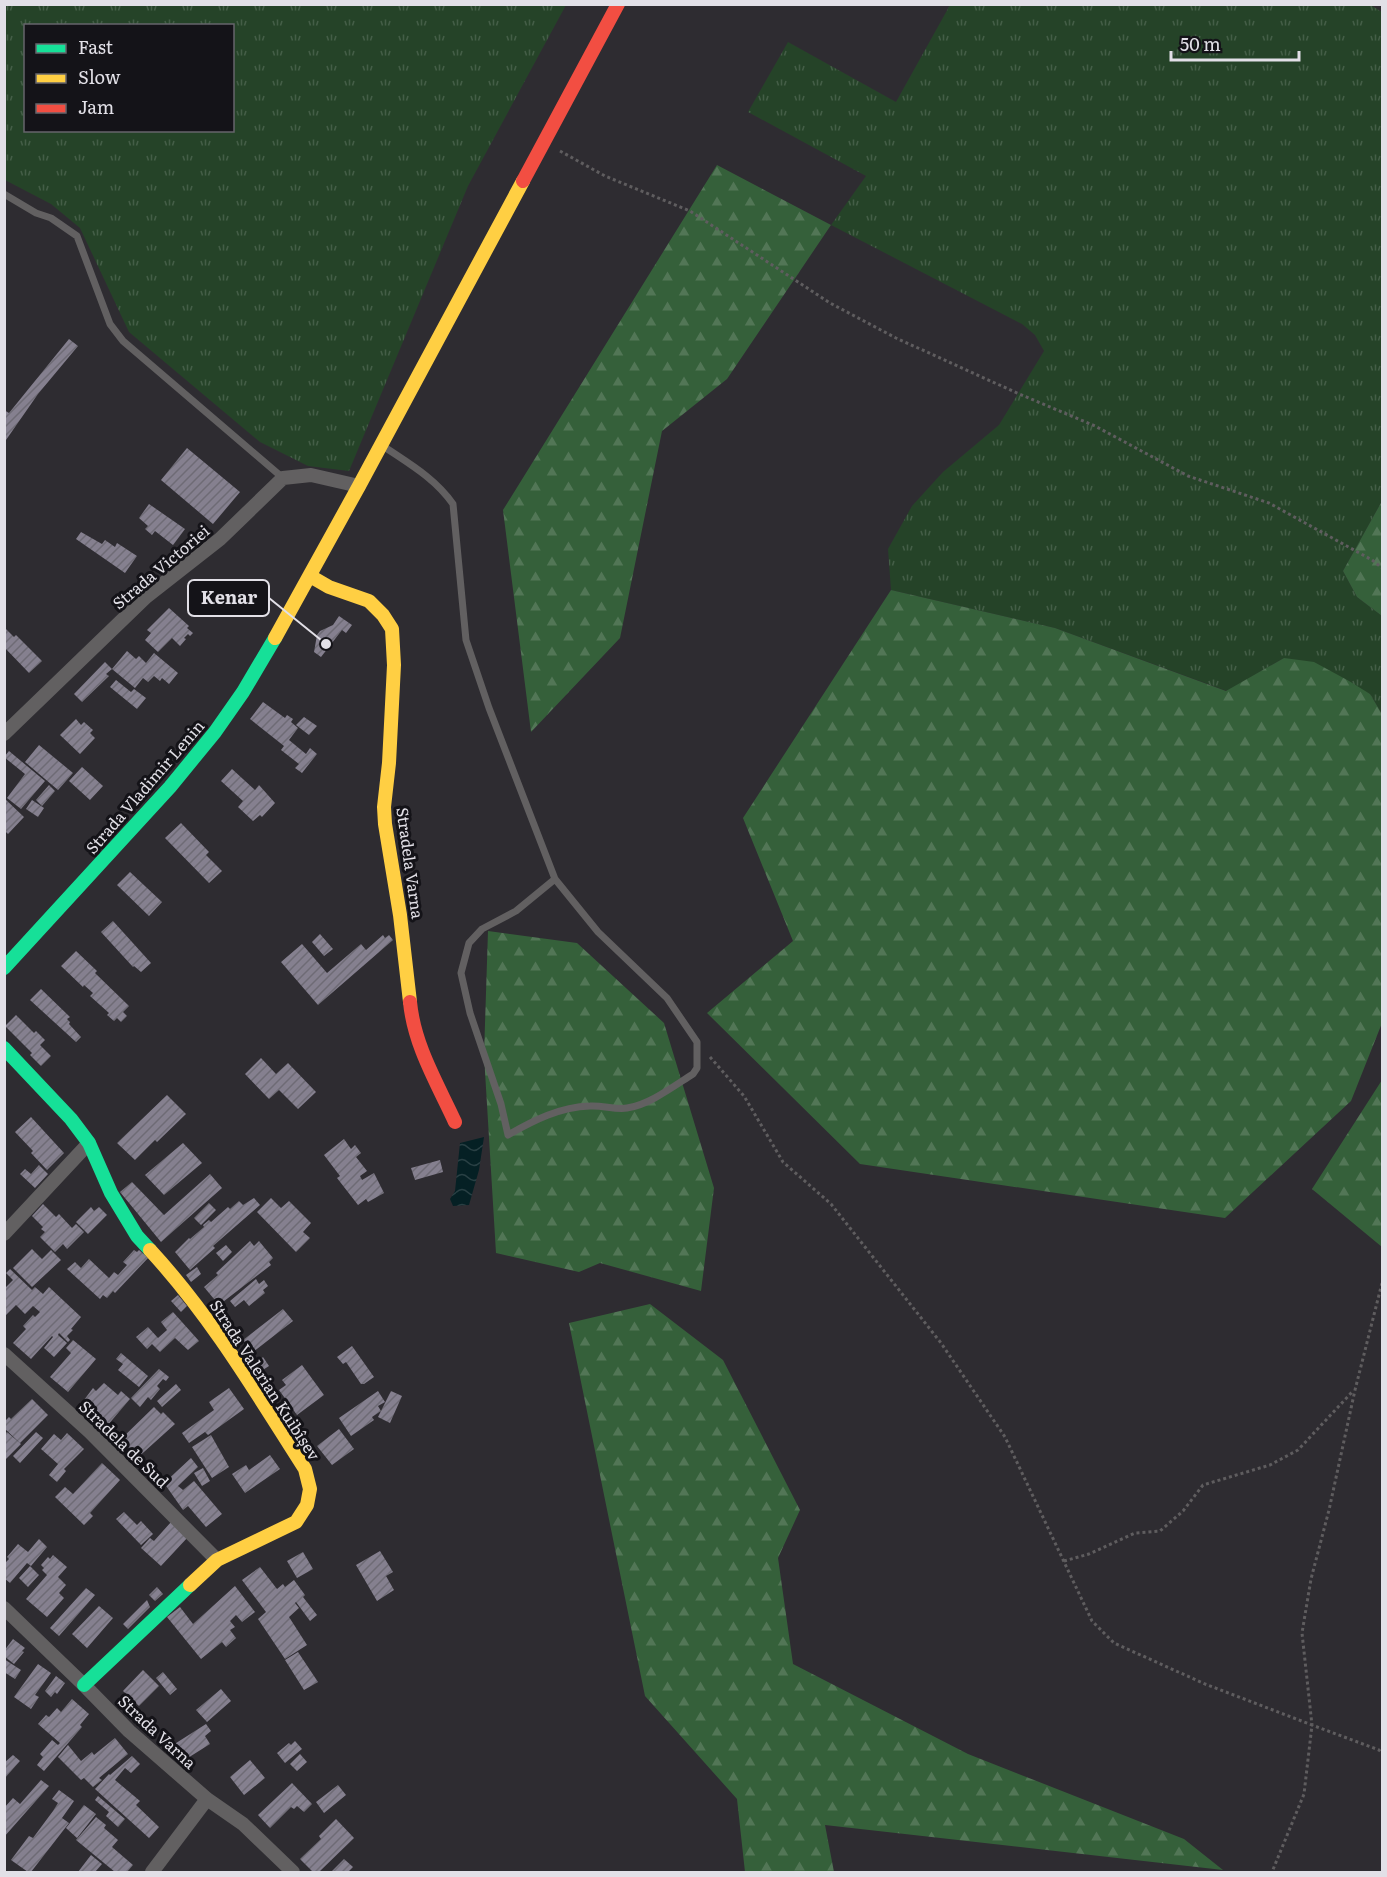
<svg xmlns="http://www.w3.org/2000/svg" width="1387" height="1877" font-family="Literata,serif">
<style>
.grass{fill:url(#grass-tufts);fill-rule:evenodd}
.forest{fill:url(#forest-firs)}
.water{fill:url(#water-waves)}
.building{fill:url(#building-hatch)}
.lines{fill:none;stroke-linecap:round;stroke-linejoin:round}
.path{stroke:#5f5d5f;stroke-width:3;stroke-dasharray:3 3;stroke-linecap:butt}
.lane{stroke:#626061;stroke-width:7}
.street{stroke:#626061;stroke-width:14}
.fast{stroke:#16e098;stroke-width:14}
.slow{stroke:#ffcf43;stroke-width:14}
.jam{stroke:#f24e42;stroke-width:14}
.labels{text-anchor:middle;stroke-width:6;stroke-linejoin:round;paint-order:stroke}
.street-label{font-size:16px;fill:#e2e0e7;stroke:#141318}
.leader{fill:none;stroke:#e2e0e7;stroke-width:2}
.callout-dot{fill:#e2e0e7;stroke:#141318;stroke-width:2}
.callout{fill:#141318;stroke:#e2e0e7;stroke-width:2}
.callout-label{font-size:18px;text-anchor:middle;font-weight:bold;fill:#e2e0e7}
</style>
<defs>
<pattern id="grass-tufts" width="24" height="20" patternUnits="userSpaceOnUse" patternTransform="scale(1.5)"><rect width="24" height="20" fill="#254328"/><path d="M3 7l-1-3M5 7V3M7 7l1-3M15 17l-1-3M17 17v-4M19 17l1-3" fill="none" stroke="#445e47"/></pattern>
<pattern id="forest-firs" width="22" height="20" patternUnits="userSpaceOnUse" patternTransform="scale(1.5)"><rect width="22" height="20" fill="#35603a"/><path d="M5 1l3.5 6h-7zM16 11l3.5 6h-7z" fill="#527656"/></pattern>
<pattern id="water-waves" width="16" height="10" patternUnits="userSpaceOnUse" patternTransform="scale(1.5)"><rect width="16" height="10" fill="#052024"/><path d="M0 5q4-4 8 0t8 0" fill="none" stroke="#294044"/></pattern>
<pattern id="building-hatch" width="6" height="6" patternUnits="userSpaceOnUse" patternTransform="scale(1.5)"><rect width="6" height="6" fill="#85808f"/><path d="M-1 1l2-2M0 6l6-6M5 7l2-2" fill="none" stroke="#6e6b75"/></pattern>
</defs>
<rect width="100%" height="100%" fill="#2e2c31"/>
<!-- grass -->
<path class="grass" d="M1369 4 1382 12V501L1343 571 1357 597 1382 616V714L1370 694 1284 658 1227 691 1055 628 891 590 888 549 912 506 943 472 999 425 1044 351 1035 335 1022 324 831 225 866 176 748 112 788 42 896 102 950 5Z
M4 5H566L468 186 349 471 308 466 260 442 129 332 80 228 51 204 5 180ZM26 26H232V130H26Z"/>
<!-- forest -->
<path class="forest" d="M717 165 831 225 727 379 662 431 620 638 531 732 503 510Z
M1382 501V616L1357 597 1343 571Z
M891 590 1055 628 1226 691 1284 658 1314 662 1349 681 1370 694 1382 714V1023L1351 1101 1225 1218 860 1164 707 1013 793 941 743 818Z
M488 931 577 943 664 1023 714 1188 701 1291 600 1263 579 1272 496 1253 484 1055Z
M1382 1080V1247L1312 1189Z
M650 1304 723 1360 800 1510 778 1558 793 1664 968 1754 1184 1839 1223 1870 825 1825 834 1872H745L737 1799 645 1696 569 1323Z"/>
<!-- water -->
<path class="water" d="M484 1137 479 1170 469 1205 453 1206 450 1199 455 1191 460 1143Z"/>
<!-- building -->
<path class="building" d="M69 339 78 346 38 394 6 440 4 410 9 413Z
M187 448 240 492 213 524 161 480Z
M149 504 185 529 173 545 155 531 152 535 145 529 148 526 139 518Z
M81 532 102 544 105 540 115 547 117 543 137 556 125 573 76 539Z
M169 608 189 626 187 628 193 633 190 636 188 634 184 638 186 639 180 646 172 638 158 652 145 640 151 633 147 630Z
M339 616 352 625 346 633 342 630 321 657 314 652 317 635 320 631 333 625Z
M4 627 14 637 16 635 42 661 29 673 4 647Z
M127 651 136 659 139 656 146 663 154 653 178 673 169 684 162 678 160 681 154 676 148 682 143 678 135 688 112 669Z
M105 662 112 669 106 674 109 676 82 702 74 694Z
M116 680 131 692 134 689 146 698 137 709 110 687Z
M263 702 285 718 287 715 293 719 291 722 298 728 289 740 306 754 310 748 317 754 302 773 295 768 299 764 281 750 284 746 250 719Z
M304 717 317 726 309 735 296 725Z
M76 719 81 725 84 722 93 730 90 733 95 738 80 754 60 735Z
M39 745 73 773 58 790 25 762Z
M9 751 45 781 21 809 7 798 25 774 4 757Z
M82 767 103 786 90 800 69 781Z
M232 769 255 790 259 785 275 803 262 817 260 815 253 821 238 807 243 801 221 781Z
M49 785 55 791 42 806 36 800Z
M4 798 24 817 8 834 4 830Z
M32 800 44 808 38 817 26 809Z
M181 823 209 852 206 855 222 871 209 883 165 838Z
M130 872 162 902 149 916 117 885Z
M113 921 151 963 141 972 134 966 133 967 101 932Z
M320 934 333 949 324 956 312 942Z
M383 935 385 938 389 935 393 940 318 1005 281 962 302 944 327 973 361 944 366 950Z
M76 951 97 971 95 973 129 1006 123 1012 127 1016 121 1022 117 1018 114 1021 107 1015 109 1013 90 996 93 993 84 985 83 987 61 966Z
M41 989 70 1017 67 1019 70 1022 69 1024 81 1037 76 1042 30 1000Z
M16 1015 34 1033 36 1031 45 1040 40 1045 51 1056 41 1066 30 1055 32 1053 5 1026Z
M261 1058 276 1074 288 1063 316 1092 298 1109 279 1090 269 1099 245 1074Z
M167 1095 186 1114 157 1142 155 1140 135 1160 117 1143Z
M31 1117 64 1153 47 1170 31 1153 33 1151 15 1132Z
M344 1139 351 1149 355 1145 361 1153 356 1157 367 1171 360 1176 362 1180 374 1173 384 1193 368 1202 366 1199 358 1205 337 1178 340 1176 324 1155Z
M183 1143 202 1163 164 1195 145 1175Z
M440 1160 443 1172 415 1180 411 1168Z
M39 1165 48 1174 35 1188 20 1174 25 1169 31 1174Z
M210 1174 222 1188 161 1242 120 1192 132 1182 164 1215Z
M254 1198 260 1205 213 1246 215 1248 190 1270 175 1252 189 1238 190 1239 204 1227 203 1225 209 1220 211 1222 228 1207 230 1209 239 1201 243 1205Z
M271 1198 281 1208 289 1201 311 1223 303 1232 310 1238 296 1252 257 1212Z
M209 1203 216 1210 201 1225 194 1218Z
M43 1204 56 1217 59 1214 72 1228 76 1224 84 1232 67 1249 63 1244 55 1252 40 1237 45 1232 41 1229 43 1227 32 1216Z
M91 1207 94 1211 99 1207 107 1215 88 1234 76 1222Z
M250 1241 254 1246 259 1241 273 1258 269 1262 271 1265 219 1305 204 1287 218 1275 216 1273Z
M226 1245 232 1252 223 1261 216 1253Z
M32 1249 42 1259 51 1250 61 1260 32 1287 13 1268Z
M134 1250 137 1252 139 1250 148 1258 115 1293 113 1291 107 1298 103 1295 100 1299 67 1269 75 1262 81 1268 89 1259 109 1278 114 1272 118 1275 127 1265 123 1262Z
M197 1267 201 1274 191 1282 186 1275Z
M10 1269 32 1290 35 1287 43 1294 49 1287 81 1317 71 1329 73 1330 67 1336 70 1340 68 1342 59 1333 58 1335 67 1343 54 1357 44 1348 53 1337 52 1336 31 1359 13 1343 26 1329 23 1326 33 1315 35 1317 40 1312 33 1306 25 1314 16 1305 4 1317V1289L13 1280 6 1273Z
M256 1279 259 1284 264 1280 268 1286 263 1290 265 1293 249 1306 244 1300 235 1307 230 1301Z
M178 1295 187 1306 181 1312 171 1301Z
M283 1309 293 1321 253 1352 243 1340Z
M173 1312 199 1341 188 1350 175 1338 160 1352 152 1344 147 1349 136 1337 148 1327 158 1338 167 1330 161 1322Z
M73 1340 96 1359 68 1392 50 1377 71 1353 66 1348Z
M352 1346 374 1377 364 1384H361L346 1362 343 1364 337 1357Z
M121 1353 148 1376 139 1387 118 1370 123 1364 116 1359Z
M263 1357 269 1366 255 1375 249 1366Z
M302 1365 324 1395 297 1415 279 1390 286 1385 282 1380Z
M159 1369 169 1377 166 1381 163 1379 157 1386 160 1389 151 1400 148 1397 140 1407 131 1398Z
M104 1383 118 1395 121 1391 130 1399 107 1426 83 1407 87 1402 84 1400 93 1388 96 1391Z
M176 1384 181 1390 162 1407 157 1401Z
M229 1388 244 1409 208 1435 205 1432 189 1443 182 1433 214 1410 209 1402Z
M378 1391 385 1402 378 1406 381 1411 372 1417 374 1420 351 1436 339 1418Z
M391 1391 402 1396 390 1423 378 1417Z
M32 1399 48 1415 20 1443 4 1428V1422L9 1417 11 1419Z
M154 1407 161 1414 163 1412 175 1424 134 1461 117 1443Z
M339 1429 354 1449 332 1465 317 1446Z
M7 1432 21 1444 4 1461V1435Z
M36 1432 43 1438 20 1463 13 1456Z
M67 1433 84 1449 64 1469 66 1471 57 1482 49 1475 58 1464 41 1449 54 1434 61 1440Z
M211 1435 229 1467 212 1478 192 1447Z
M270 1455 280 1469 245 1493 232 1474 246 1465 249 1470Z
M140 1457 165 1482 159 1487 135 1463Z
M191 1458 198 1467 178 1486 183 1490 194 1481 222 1514 206 1527 188 1506 183 1510 164 1483Z
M102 1463 120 1480 90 1513 93 1516 84 1525 55 1497 65 1487 73 1494Z
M203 1468 210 1481 202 1486 194 1473Z
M124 1512 137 1525 141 1521 153 1534 141 1545 116 1519Z
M171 1522 188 1537 161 1566 141 1548 150 1538 154 1541Z
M39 1539 47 1547 31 1566 27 1563 10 1583 4 1578V1564L9 1559 7 1557 18 1544 28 1552Z
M380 1551 393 1572 386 1576 394 1590 377 1601 356 1565Z
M303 1552 313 1569 297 1578 287 1561Z
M53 1555 67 1567 58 1577 66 1585 59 1593 64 1598 47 1617 26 1599 47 1575 42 1570 44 1568 41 1565 48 1557 50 1559Z
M30 1566 39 1575 28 1587 19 1578Z
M260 1567 277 1589 283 1584 285 1587 294 1580 305 1595 303 1597 317 1615 310 1621 296 1602 295 1603 299 1608 289 1617 307 1645 285 1659 258 1619 266 1612 242 1580Z
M235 1586 255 1612 242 1622 236 1615 230 1621 235 1627 230 1630 236 1638 226 1647 222 1642 201 1659 167 1617 180 1607 193 1624Z
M157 1587 163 1594 155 1601 149 1595Z
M86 1588 95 1595 59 1636 50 1628Z
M147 1600 150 1607 128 1629 123 1624Z
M99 1606 113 1618 87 1648 72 1634Z
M13 1639 25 1648 22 1651 24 1652 14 1664 4 1656V1651Z
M298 1652 318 1682 304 1690 285 1660Z
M4 1659 21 1670 15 1679 4 1672Z
M38 1664 51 1673 35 1695 39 1697 31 1709 14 1697Z
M143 1670 159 1686 139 1706 123 1691Z
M163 1672 177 1689 170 1695 156 1678Z
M56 1676 65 1683 57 1694 55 1692 51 1697 45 1691Z
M221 1689 231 1701 207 1722 196 1710Z
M72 1699 89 1714 80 1725 82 1727 44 1771 37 1765 43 1757 40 1754 52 1740 58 1745 60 1743 38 1724 46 1715 49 1717 57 1708 61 1712Z
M206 1724 211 1731 205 1736 210 1744 183 1761 173 1745Z
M115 1738 128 1754 99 1778 102 1780 93 1787 84 1778 81 1780 58 1757 68 1745 81 1761 92 1752 94 1755Z
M295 1741 302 1749 285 1763 277 1753 289 1743 291 1745Z
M300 1754 307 1762 297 1771 290 1764Z
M13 1755 20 1761 4 1779V1763Z
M132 1756 140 1764 131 1773 125 1768 115 1780 140 1801 136 1805 159 1827 149 1838 95 1789 109 1774 110 1775Z
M250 1760 265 1778 244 1795 230 1777Z
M41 1780 49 1786 4 1837V1808L13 1798 20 1804Z
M292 1783 312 1804 304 1812 297 1806 294 1809 291 1807 270 1828 258 1815Z
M338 1785 346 1795 324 1813 316 1802Z
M59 1790 74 1801 62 1818 69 1823 31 1872H28L11 1860 29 1836 33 1838 53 1811 58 1803 52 1799Z
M98 1796 125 1819 118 1827 106 1816 109 1812 95 1800Z
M84 1805 96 1814 77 1838 66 1828Z
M96 1817 106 1825 104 1828 118 1840 112 1847 133 1865 127 1872H115L76 1840Z
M336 1819 354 1838 319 1872H313L300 1859 321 1839 319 1836Z
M91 1855 102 1864 95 1872H78Z
M344 1859 353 1867 348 1872H331Z"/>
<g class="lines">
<!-- path -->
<path class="path" d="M560 151 605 176 690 211 830 303 896 338 1017 393 1095 426 1188 476 1269 503 1372 560 1382 568
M710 1057 744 1096 783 1162 831 1204 941 1343 1005 1437 1092 1621 1114 1643 1205 1684 1312 1725 1304 1794 1272 1872
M1382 1283 1355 1390 1329 1510 1311 1579 1302 1633 1312 1725 1379 1750 1382 1753
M1064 1561 1089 1554 1135 1533 1160 1531 1183 1511 1203 1485 1270 1465 1298 1450 1353 1391"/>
<!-- lane -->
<path class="lane" d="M4 194 36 213 51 218 77 236 110 324 123 341 283 478
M383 446C408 463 435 478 453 504L466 640 489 708 555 879 598 932 667 998 697 1042V1068L693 1074C674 1086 649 1105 627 1108 616 1110 602 1105 590 1106 560 1107 534 1120 508 1135L501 1104 470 1013 461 973 469 943 482 929 516 911 555 879"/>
<!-- street -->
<path class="street" d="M4 734 146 597 220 539 283 478 311 475 359 486
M4 1234 89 1143
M4 1354 90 1432 217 1560
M4 1608 84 1685 129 1731 207 1799 243 1824 293 1872
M152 1872 207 1799"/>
<!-- fast -->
<path class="fast" d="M4 968 170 787 215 732 243 692 275 638
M4 1048 71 1119 89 1143 111 1193 137 1236 150 1250
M84 1685 190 1585"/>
<!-- slow -->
<path class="slow" d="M310 576 329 587 369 601 383 615 392 629 394 665 389 763 384 807 385 824 400 915 410 1002
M275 638 359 486 523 181
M150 1250C211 1316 257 1394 305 1469L310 1489 307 1505 296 1522 217 1560 190 1585"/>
<!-- jam -->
<path class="jam" d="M523 181 618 4
M410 1002C414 1045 437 1083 455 1122"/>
</g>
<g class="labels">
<!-- street labels -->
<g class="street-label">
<text transform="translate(161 567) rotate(-40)" y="6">Strada Victoriei</text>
<text transform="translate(145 787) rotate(-49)" y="6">Strada Vladimir Lenin</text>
<text transform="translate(410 863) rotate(82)" y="6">Stradela Varna</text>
<text transform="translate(265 1380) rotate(57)" y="6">Strada Valerian Kuibîșev</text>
<text transform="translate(124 1444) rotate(44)" y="6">Stradela de Sud</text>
<text transform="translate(157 1732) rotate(43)" y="6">Strada Varna</text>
</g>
</g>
<!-- callouts -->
<path class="leader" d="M326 644L269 598"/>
<circle class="callout-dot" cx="326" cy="644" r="6"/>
<rect class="callout" x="188" y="580" width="81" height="36" rx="6"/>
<g class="callout-label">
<text x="229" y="604">Kenar</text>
</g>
<!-- border -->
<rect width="1387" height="1877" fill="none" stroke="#e2e0e7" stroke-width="12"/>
<!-- legend -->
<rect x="24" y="24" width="210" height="108" fill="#141318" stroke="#66656b" stroke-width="1.5"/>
<rect x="36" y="44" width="30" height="9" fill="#16e098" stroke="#66656b" stroke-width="1.5"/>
<text x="78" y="54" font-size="18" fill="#e2e0e7">Fast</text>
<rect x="36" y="74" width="30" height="9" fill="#ffcf43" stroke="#66656b" stroke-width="1.5"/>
<text x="78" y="84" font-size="18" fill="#e2e0e7">Slow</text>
<rect x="36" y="104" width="30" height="9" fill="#f24e42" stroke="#66656b" stroke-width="1.5"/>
<text x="78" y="114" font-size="18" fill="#e2e0e7">Jam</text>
<!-- scale -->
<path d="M1171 51v9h128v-9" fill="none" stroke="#e2e0e7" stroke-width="3"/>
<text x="1180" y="51" font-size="18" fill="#e2e0e7" stroke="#141318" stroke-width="4.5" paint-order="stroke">50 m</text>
</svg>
